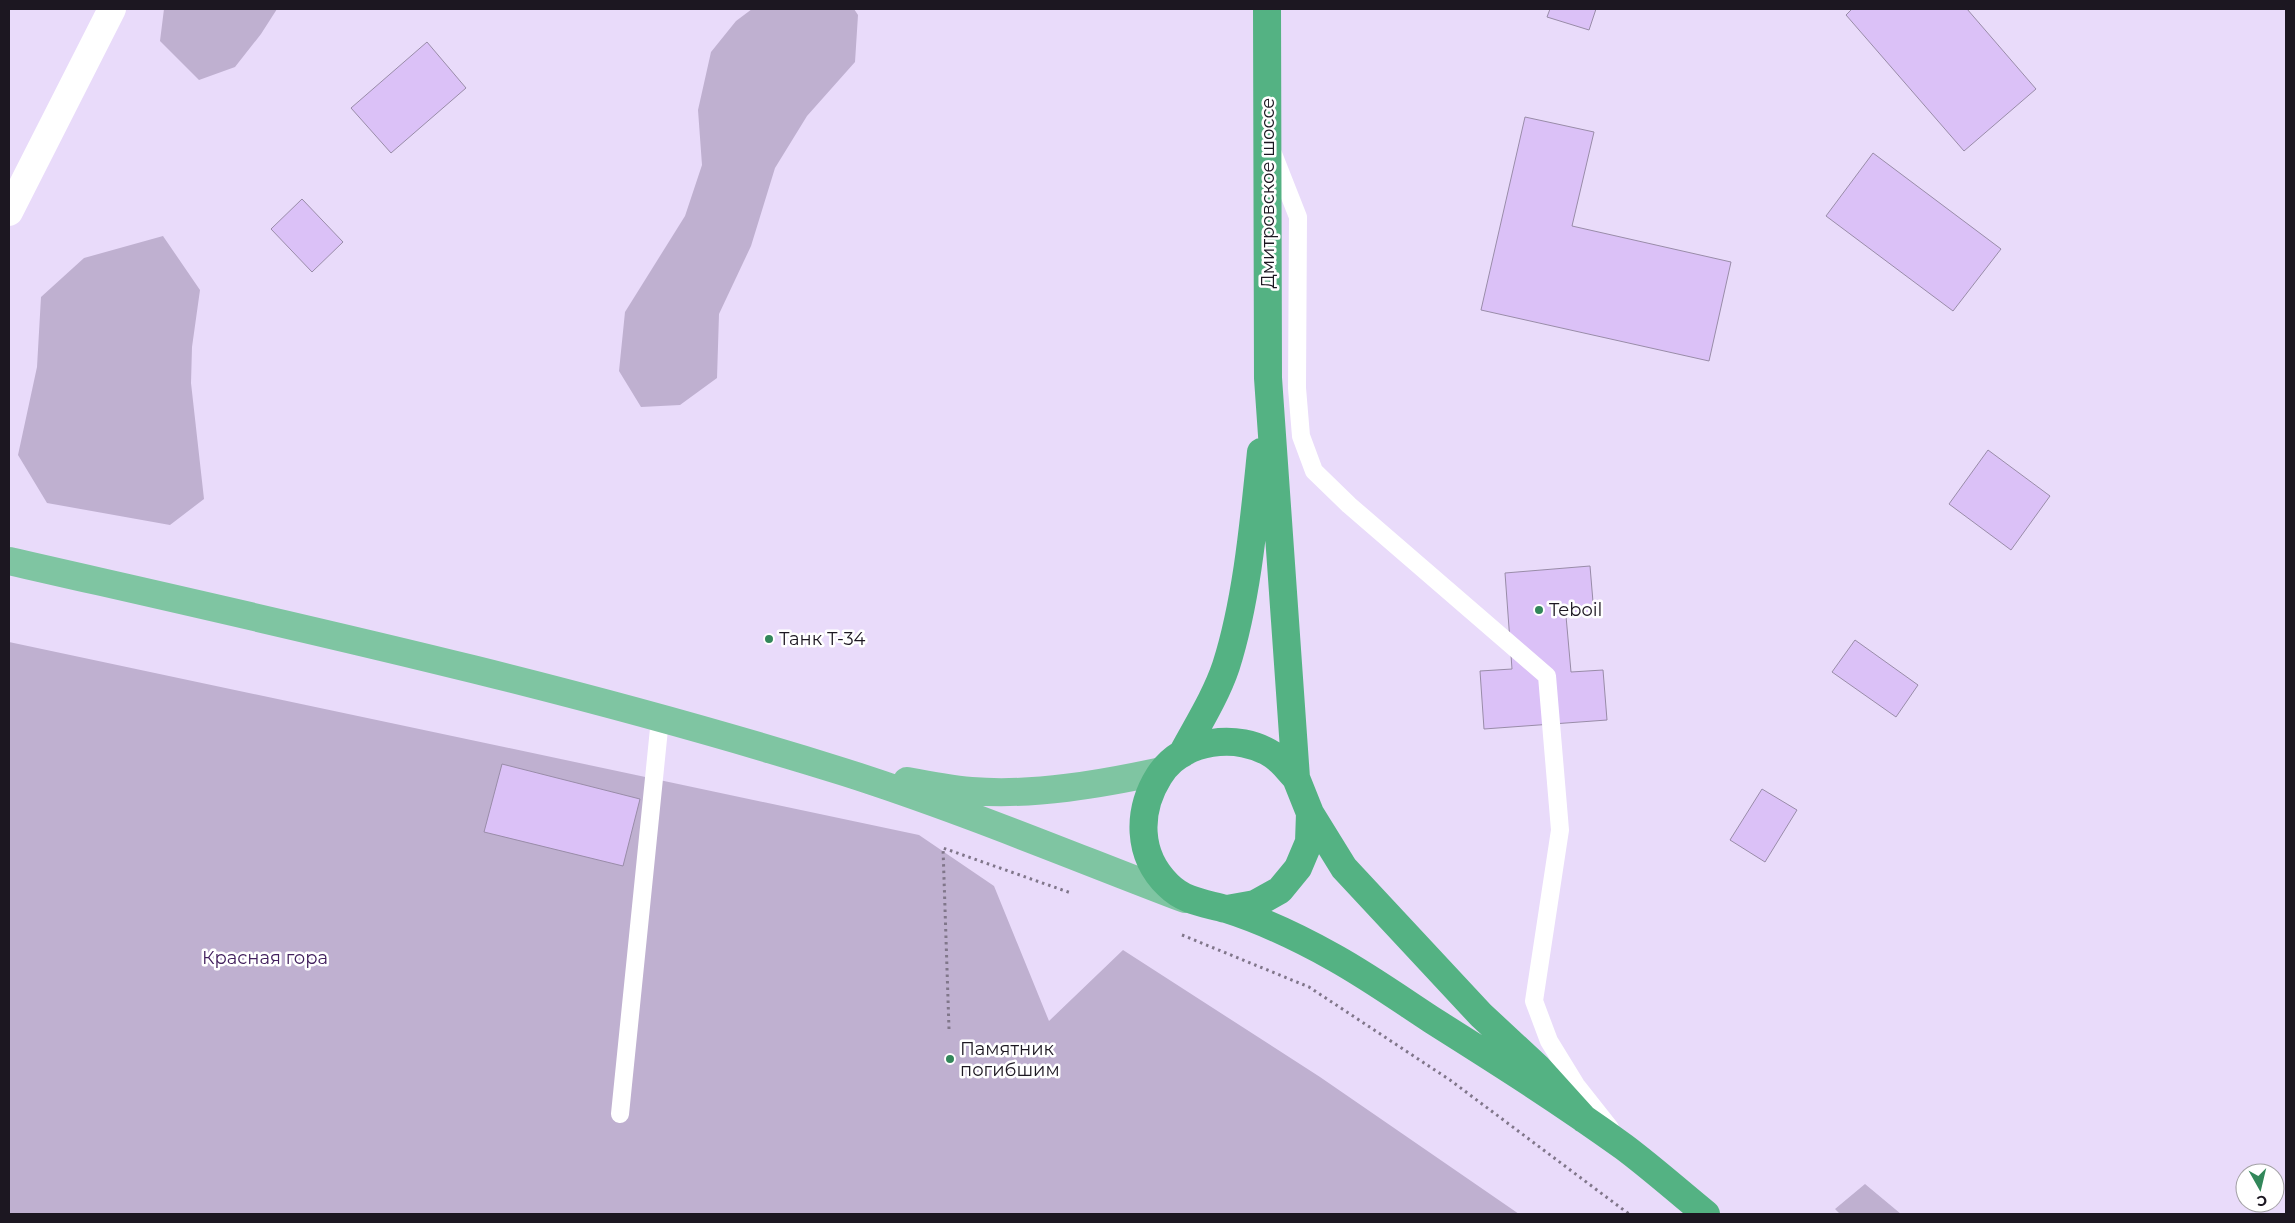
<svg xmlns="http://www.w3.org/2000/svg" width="2295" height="1223" font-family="Montserrat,sans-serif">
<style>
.green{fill:#bfb0d0}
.building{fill:#dbc1f7;stroke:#998ca8}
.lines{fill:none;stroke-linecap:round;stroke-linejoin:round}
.path{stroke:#80768a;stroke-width:3;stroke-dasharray:2.5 4;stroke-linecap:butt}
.service{stroke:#fff;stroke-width:18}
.minor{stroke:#fff;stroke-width:28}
.primary{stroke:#7fc5a2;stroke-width:28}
.trunk{stroke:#54b283;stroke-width:28}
.poi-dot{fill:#32875a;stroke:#fff;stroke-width:2}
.labels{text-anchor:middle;stroke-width:5;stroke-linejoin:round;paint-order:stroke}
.street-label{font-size:18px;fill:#1c1721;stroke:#fff}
.poi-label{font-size:18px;fill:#1c1721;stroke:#fff;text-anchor:start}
.park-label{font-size:18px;fill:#42205e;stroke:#fff}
</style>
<rect width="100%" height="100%" fill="#e9dbfa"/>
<!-- green -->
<path class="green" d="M164 9H277L261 34 235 67 199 80 160 41Z
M752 9H854L858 15 855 62 807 116 775 168 751 246 719 314 717 378 680 405 641 407 619 371 625 312 685 216 702 165 698 110 711 52 736 21Z
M163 236 200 290 192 347 191 383 204 499 170 525 47 503 18 455 37 367 41 297 84 258Z
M9 642 919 835 994 886 1049 1021 1123 950 1320 1077 1519 1214H9Z
M1865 1184 1901 1214H1840L1835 1209Z"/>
<!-- building -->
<path class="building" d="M1550 9H1596L1589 30 1547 17Z
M1852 9H1967L2036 89 1964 151 1846 15Z
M427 42 466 88 391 153 351 108Z
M1525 117 1594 132 1572 226 1731 262 1709 361 1481 310Z
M1873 153 2001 249 1953 311 1826 216Z
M302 199 343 242 312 272 271 229Z
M1988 450 2050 496 2011 550 1949 504Z
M1590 566 1594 614 1566 616 1571 672 1603 670 1607 720 1484 729 1480 671 1512 669 1505 573Z
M1855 640 1918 685 1896 717 1832 672Z
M502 764 640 799 623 866 484 832Z
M1762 789 1797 810 1765 862 1730 840Z"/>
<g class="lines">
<!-- path -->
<path class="path" d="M1182 935 1309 987 1450 1080 1629 1214
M949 1029 943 848 1071 893"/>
<!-- service -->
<path class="service" d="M1272 151 1298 217 1297 388 1301 436 1314 471 1349 505 1547 676 1560 830 1534 1001 1549 1041 1576 1085 1610 1128
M620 1114 660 719"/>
<!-- minor -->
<path class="minor" d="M9 212 112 9"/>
<!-- primary -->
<path class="primary" d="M9 561C289 625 570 686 844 772 960 809 1072 856 1185 899
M907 781C928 785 950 789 971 791 1034 796 1101 784 1162 771"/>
<!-- trunk -->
<path class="trunk" d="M1267 9 1268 378 1296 778 1310 813 1344 868 1481 1015 1537 1067 1584 1119
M1182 754C1197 726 1216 696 1226 666 1247 600 1254 520 1261 452
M1296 778C1289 771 1282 761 1273 755 1238 732 1182 739 1159 776 1137 811 1137 855 1168 885 1185 902 1205 903 1226 909 1264 921 1301 939 1335 958 1369 977 1400 999 1432 1020 1497 1061 1562 1102 1624 1147 1652 1168 1679 1192 1706 1214
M1227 909 1255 904 1280 890 1298 868 1309 842 1310 813"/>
</g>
<!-- markers -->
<g class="poi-dot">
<circle cx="1539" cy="610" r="5"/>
<circle cx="769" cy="639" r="5"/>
<circle cx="950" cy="1059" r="5"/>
</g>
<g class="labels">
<!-- street labels -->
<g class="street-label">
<text transform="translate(1268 193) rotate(-90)" y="6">Дмитровское шоссе</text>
</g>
<!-- poi labels -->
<g class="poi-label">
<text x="1549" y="616">Teboil</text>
<text x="779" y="645">Танк Т-34</text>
<text x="960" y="1055">Памятник<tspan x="960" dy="21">погибшим</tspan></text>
</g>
<!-- park labels -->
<g class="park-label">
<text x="265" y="964">Красная гора</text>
</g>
</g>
<!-- border -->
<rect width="2295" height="1223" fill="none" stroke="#1c1721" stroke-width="20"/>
<!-- north arrow -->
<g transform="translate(2260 1188) rotate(172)"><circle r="24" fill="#ffffff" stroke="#a4a2a6"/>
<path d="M0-4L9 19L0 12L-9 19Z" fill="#32875a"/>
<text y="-8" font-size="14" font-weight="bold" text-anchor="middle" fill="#1c1721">С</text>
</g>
</svg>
